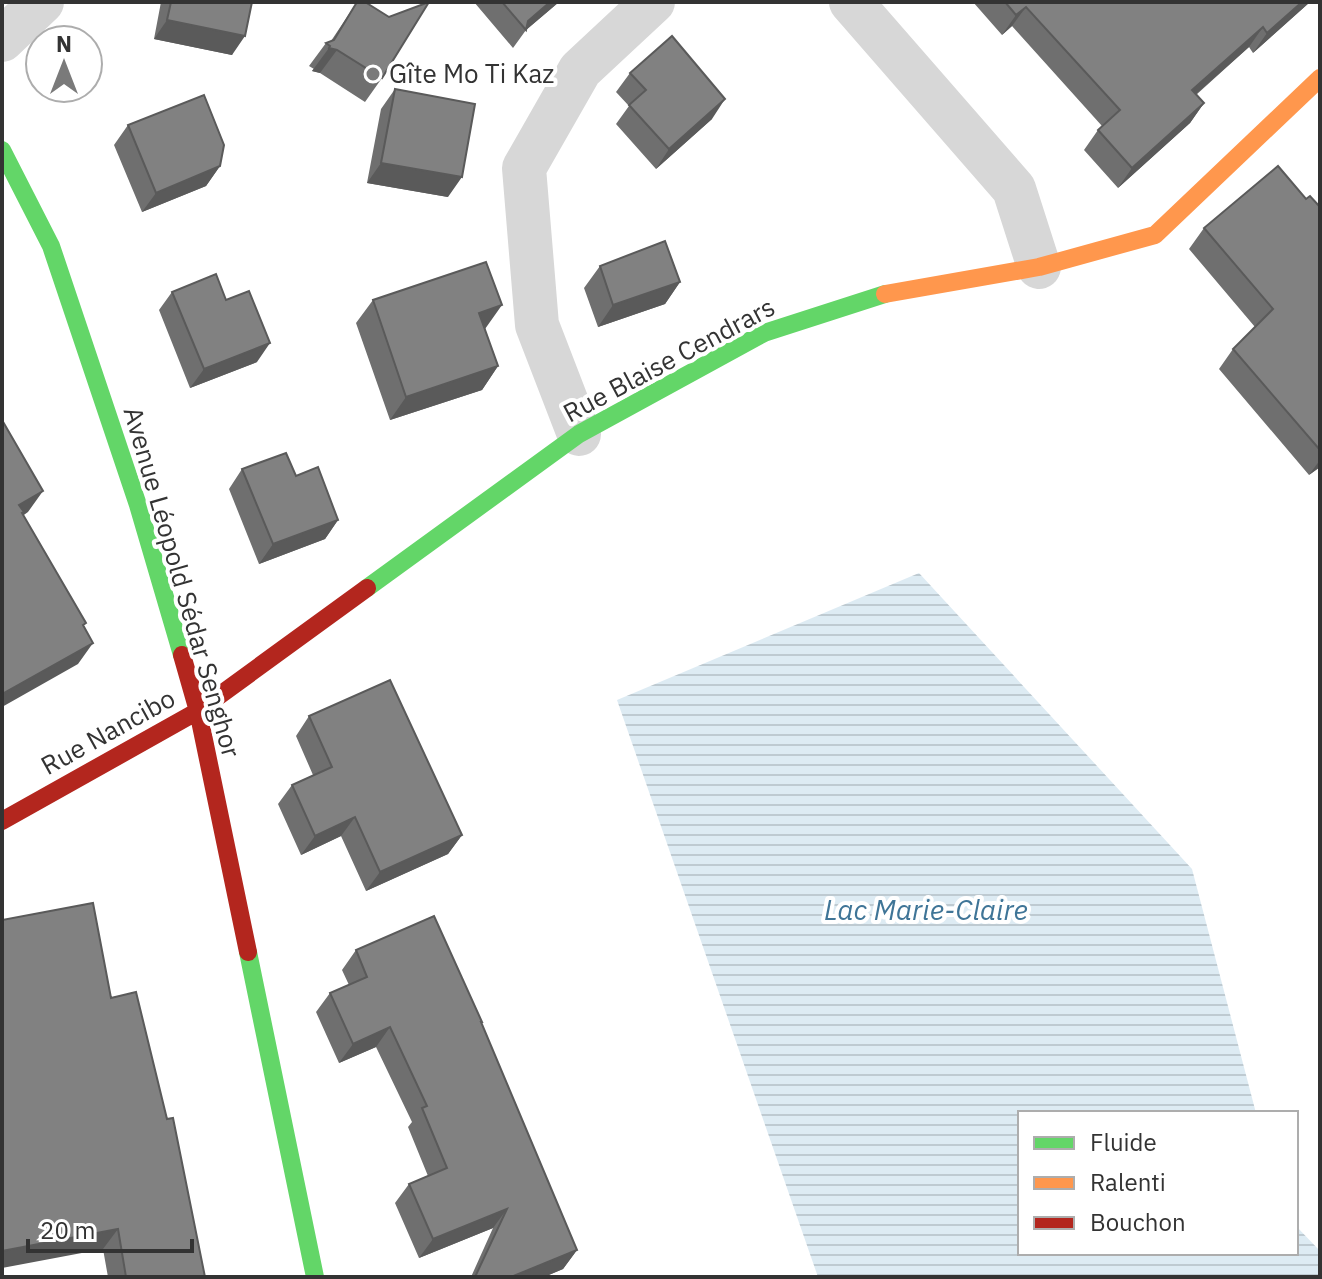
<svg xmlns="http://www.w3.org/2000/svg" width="1322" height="1279" font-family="'IBM Plex Sans',sans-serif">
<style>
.water{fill:url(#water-rules)}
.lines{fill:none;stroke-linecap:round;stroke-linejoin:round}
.street{stroke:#d7d7d7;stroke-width:44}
.fast{stroke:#63d668;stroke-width:18}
.slow{stroke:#ff974d;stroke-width:18}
.jam{stroke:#b3261e;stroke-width:18}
.wall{fill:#6f6f6f}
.shaded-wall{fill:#5a5a5a}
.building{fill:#818181;stroke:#5a5a5a;stroke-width:2}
.poi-dot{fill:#7a7a7a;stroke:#fff;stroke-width:3}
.labels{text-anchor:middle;stroke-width:8;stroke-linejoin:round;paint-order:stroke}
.poi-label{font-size:26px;fill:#333;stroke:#fff;text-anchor:start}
.street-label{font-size:26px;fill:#333;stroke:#fff}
.water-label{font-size:28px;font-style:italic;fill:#3f7597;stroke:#fff}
</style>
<defs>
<pattern id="water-rules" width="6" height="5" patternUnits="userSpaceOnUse" patternTransform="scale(2)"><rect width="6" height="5" fill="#ddebf3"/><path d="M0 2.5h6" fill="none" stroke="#becad1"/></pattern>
</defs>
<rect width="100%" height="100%" fill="#fff"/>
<!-- water -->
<path class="water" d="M919 573 1192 869 1256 1113H1020V1253H1296V1226L1320 1251V1277H818L617 700Z"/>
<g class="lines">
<!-- street -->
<path class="street" d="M851 2 1014 189 1039 267
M2 40 42 2
M579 434 537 325 524 168 580 70 653 2"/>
<!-- fast -->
<path class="fast" d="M2 150 51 246 138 505 182 655
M367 588 579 434 764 333 885 294
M248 952 315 1277"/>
<!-- slow -->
<path class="slow" d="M885 294 1039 267 1155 235 1320 78"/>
<!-- jam -->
<path class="jam" d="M182 655 198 711 248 952
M2 821 198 711 367 588"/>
</g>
<!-- wall -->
<path class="wall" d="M161 2H252L232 55 154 39Z
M357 2 382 78 365 102 320 73 312 71 314 69 309 66 326 43 331 41Z
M474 2H559L526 30 513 48Z
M973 2H1310L1253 53 1249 47 1196 95 1204 103 1190 123 1118 188 1084 150 1098 130 1102 126 1012 26 1002 35Z
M630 73 712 119 656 169 616 124 629 106 616 92Z
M395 89 448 197 367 183 381 109Z
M128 125 220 166 206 186 142 212 114 145Z
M1306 199 1320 207V467L1309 475 1219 369 1233 349 1255 327 1189 249 1204 228Z
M600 266 680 282 665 304 598 327 584 288Z
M172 292 226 300 257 362 190 388 159 310Z
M373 300 485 329 498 366 482 390 390 420 356 323Z
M242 469 296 476 338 520 325 539 259 564 229 489Z
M309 716 462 835 448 854 366 891 341 836 301 855 278 804 292 785 313 775 296 736Z
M356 950 482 1022 481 1023 577 1250 563 1269 544 1277H471L493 1228 419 1258 395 1203 409 1184 428 1176 408 1127 412 1122 376 1047 339 1063 316 1012 330 993 349 985 342 970Z
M111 998 205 1277H108L103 1249Z"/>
<!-- shaded-wall -->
<path class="shaded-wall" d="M550 2H559L526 30 528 21Z
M1302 2H1310L1253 53 1267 33Z
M1026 7 1012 26 1002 35 1016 15Z
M167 20 245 36 232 55 154 39Z
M1263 27 1249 47 1178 110 1192 90Z
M329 48 337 50 320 73 312 71Z
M725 99 712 119 656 169 669 149Z
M1204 103 1190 123 1118 188 1132 168Z
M381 163 462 177 448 197 367 183Z
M220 166 206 186 142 212 156 193Z
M680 282 665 304 598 327 613 305Z
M502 305 485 329 479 313Z
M270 343 257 362 190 388 204 369Z
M498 366 482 390 390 420 406 397Z
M1320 460V467L1309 475Z
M43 491 28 512 21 517 19 505Z
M338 520 325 539 259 564 273 544Z
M93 643 78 664 2 707V694Z
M355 817 341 836 301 855 315 836Z
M462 835 448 854 366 891 380 872Z
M390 1027 376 1047 339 1063 353 1044Z
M507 1209 493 1228 419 1258 433 1239Z
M118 1229 103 1249 2 1268V1251Z
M577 1250 563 1269 544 1277H511Z"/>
<!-- building -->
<path class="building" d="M171 2H252L245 36 167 20Z
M357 2H365L389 17 429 2 382 78 337 50 329 48 330 46 326 43 334 40Z
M502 2H550L528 21 526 30Z
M1005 2H1302L1267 33 1263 27 1192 90 1204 103 1132 168 1098 130 1120 110 1026 7 1016 15Z
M672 36 725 99 669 149 629 105 646 90 630 73Z
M395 89 475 104 462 177 381 163Z
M204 95 224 145 220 166 156 193 128 125Z
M1278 166 1306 199 1310 196 1320 207V450L1233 349 1273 309 1204 228Z
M665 241 680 282 613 305 600 266Z
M486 262 502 305 479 313 498 366 406 397 373 300Z
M216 274 226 300 249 291 270 343 204 369 172 292Z
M2 420 43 491 19 505 24 512 22 513 86 623 83 625 93 643 2 694Z
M286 453 296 476 318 467 338 520 273 544 242 469Z
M390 680 462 835 380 872 355 817 315 836 292 785 332 767 309 716Z
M93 903 111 998 136 992 167 1119 173 1118 205 1277H126L118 1229 2 1251V920Z
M434 916 482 1022H481L577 1250 511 1277H475L507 1209 433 1239 409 1184 447 1168 422 1108 427 1106 390 1027 353 1044 330 993 367 977 356 950Z"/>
<!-- markers -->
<circle class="poi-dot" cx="373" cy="74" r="8"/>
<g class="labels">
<!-- poi labels -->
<g class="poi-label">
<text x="389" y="83">Gîte Mo Ti Kaz</text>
</g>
<!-- street labels -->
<g class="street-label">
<text transform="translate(669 360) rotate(-28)" y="9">Rue Blaise Cendrars</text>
<text transform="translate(182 582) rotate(74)" y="9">Avenue Léopold Sédar Senghor</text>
<text transform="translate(108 732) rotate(-29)" y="9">Rue Nancibo</text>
</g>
<!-- water labels -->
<g class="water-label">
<text x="926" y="920">Lac Marie-Claire</text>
</g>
</g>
<!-- border -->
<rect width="1322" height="1279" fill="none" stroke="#333333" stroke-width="8"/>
<!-- legend -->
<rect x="1018" y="1111" width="280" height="144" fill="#ffffff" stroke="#adadad" stroke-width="2"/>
<rect x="1034" y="1137" width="40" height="12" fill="#63d668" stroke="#adadad" stroke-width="2"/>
<text x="1090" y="1151" font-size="24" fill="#333333">Fluide</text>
<rect x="1034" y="1177" width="40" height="12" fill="#ff974d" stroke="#adadad" stroke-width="2"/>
<text x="1090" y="1191" font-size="24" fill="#333333">Ralenti</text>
<rect x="1034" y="1217" width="40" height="12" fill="#b3261e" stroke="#adadad" stroke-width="2"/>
<text x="1090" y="1231" font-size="24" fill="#333333">Bouchon</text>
<!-- north arrow -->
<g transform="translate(64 64)"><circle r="38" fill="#ffffff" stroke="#adadad" stroke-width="2"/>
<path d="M0-6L14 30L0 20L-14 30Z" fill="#7a7a7a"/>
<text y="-12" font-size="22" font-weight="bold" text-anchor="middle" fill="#333333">N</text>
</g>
<!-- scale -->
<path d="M28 1239v12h164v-12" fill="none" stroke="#333333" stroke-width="4"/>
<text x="40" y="1239" font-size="24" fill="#333333" stroke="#ffffff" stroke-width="6" paint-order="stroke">20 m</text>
</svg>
